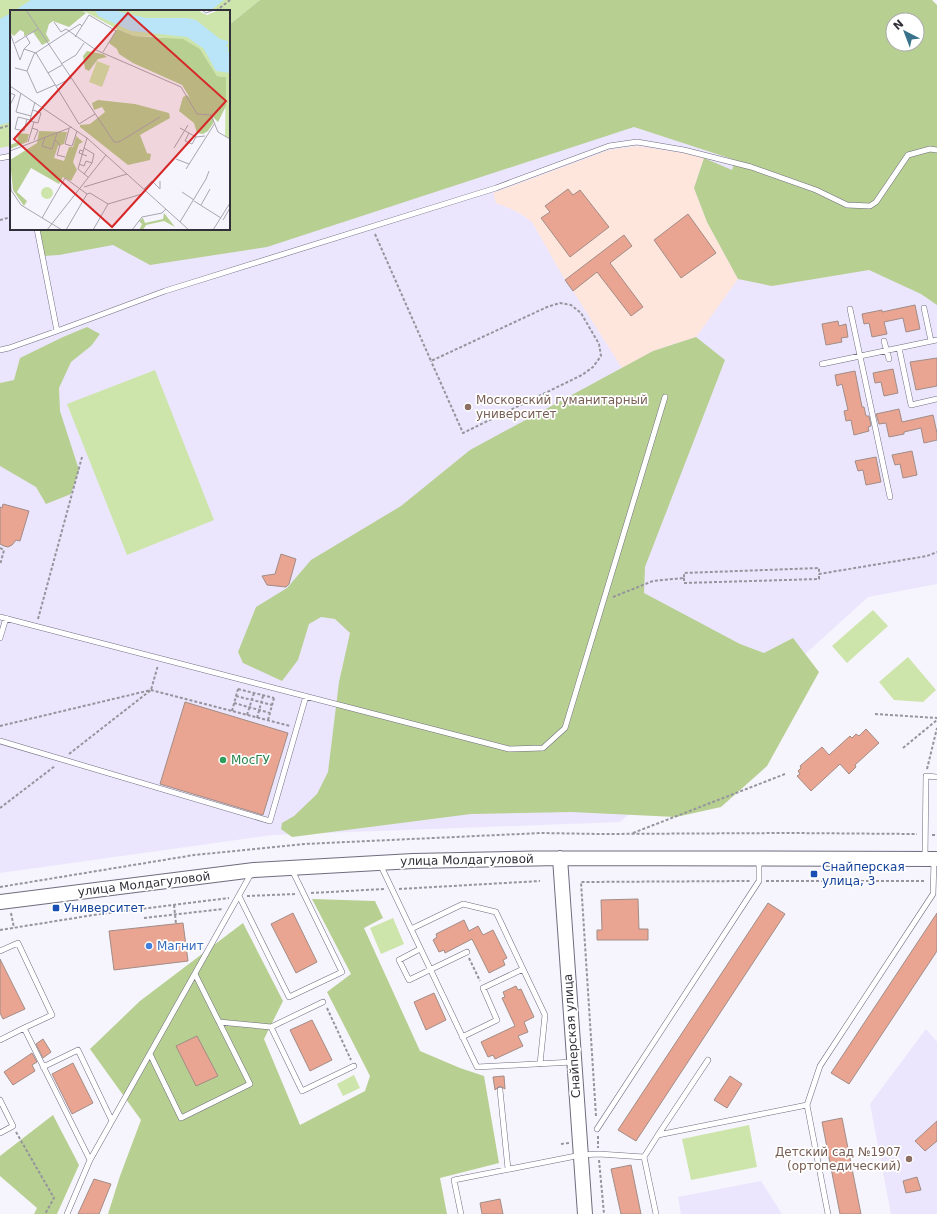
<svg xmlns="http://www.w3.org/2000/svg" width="937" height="1214" font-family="'DejaVu Sans',sans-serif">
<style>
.built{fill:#ebe6fd;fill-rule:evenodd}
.industrial{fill:#ffe6dd}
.green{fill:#cde5aa}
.forest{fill:#b7cf91;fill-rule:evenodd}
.water{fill:#bae4f8}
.building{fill:#e9a591;stroke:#a28c86}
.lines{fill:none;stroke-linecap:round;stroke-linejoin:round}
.lane-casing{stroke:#6f6c7e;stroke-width:6}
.secondary-casing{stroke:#6f6c7e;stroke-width:16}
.path{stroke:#96949c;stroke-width:2;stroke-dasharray:3 2;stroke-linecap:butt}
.lane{stroke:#fff;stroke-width:5}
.secondary{stroke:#fff;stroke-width:14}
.education-dot{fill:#8d6e63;stroke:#fff;stroke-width:1.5}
.leisure-dot{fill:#2e9e5b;stroke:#fff;stroke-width:1.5}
.transit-dot{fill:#1a4fb4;stroke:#fff;stroke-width:1.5}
.shop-dot{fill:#3f7fe0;stroke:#fff;stroke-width:1.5}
.labels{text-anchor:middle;stroke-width:3.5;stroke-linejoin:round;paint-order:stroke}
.education-label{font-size:12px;fill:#785e54;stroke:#fff;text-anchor:start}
.leisure-label{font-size:12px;fill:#27864d;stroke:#fff;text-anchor:start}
.street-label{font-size:12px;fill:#312f37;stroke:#fff}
.transit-label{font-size:12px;fill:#164399;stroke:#fff;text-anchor:start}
.shop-label{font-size:12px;fill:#366cbe;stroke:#fff;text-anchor:start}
.inset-road{fill:none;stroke:#a7a5ae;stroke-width:1}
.view{fill:#d62828;fill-opacity:0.15;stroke:#d62828;stroke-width:2}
.inset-edge{fill:none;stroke:#312f37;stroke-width:2}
</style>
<rect width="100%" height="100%" fill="#f6f4fd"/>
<!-- built -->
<path class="built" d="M260 0H930L937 7V584L868 597 620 822 272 835 0 873V148L11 146V229H229V25ZM893 20H917V44H893Z
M926 1029 937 1042V1214H891L870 1104Z
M761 1181 782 1214H681L678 1197Z"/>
<!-- industrial -->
<path class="industrial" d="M637 146 683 153 704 158 694 188 707 222 738 279 696 337 653 351 622 368 573 291 565 280 532 222 521 214 511 209 496 203 493 193 609 150Z"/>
<!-- green -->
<path class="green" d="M0 0H260L229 25V11H11V146L0 148Z
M155 370 214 520 127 555 67 404Z
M873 610 888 626 847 663 832 646Z
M908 657 936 690 923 702 894 700 879 682Z
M393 918 404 944 381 954 370 928Z
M354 1075 360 1088 343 1096 337 1084Z
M749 1125 757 1167 691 1180 682 1139Z"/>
<!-- forest -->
<path class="forest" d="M260 0H932L937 5V305L921 294 869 270 772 286 738 279 707 222 694 188 704 158 732 170 735 160 634 127 267 247 150 265 113 245 59 255 43 256 37 229H229V25ZM893 20H917V44H893Z
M87 327 100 334 91 346 71 362 59 388 60 411 79 470 71 494 46 504 36 487 0 466V383L14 380 20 358 63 337Z
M696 337 725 360 645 567 644 593 740 644 764 653 793 638 819 672 767 766 721 807 676 817 571 812 471 814 292 837 281 829 282 823 294 816 317 794 328 772 339 682 350 633 335 619 321 617 309 624 298 660 282 681 243 663 238 652 256 607 287 588 311 560 401 506 470 450 653 351Z
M312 899 375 901 383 918 364 928 420 1051 460 1068 484 1076 499 1163 440 1178 447 1214H108L120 1176 141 1120 90 1049 140 1001 243 923 283 1001 264 1039 300 1125 365 1091 370 1076 327 992 351 974Z
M53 1115 79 1165 57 1214H34L37 1208 0 1176V1156Z"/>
<!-- water -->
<path class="water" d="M31 0H224L210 11H14Z
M11 13V122L0 125V19Z"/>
<!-- building -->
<path class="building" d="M568 189 573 195 580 190 609 227 570 257 541 218 550 212 545 206Z
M688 214 716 253 681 278 654 240Z
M624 235 632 246 610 263 643 307 631 316 597 272 573 291 565 280Z
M915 305 920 329 906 332 903 318 884 322 887 334 872 337 869 323 864 324 862 314 882 310V312Z
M838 321 839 326 846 324 848 337 841 338 842 342 826 345 822 324Z
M937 358V386L916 390 910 362Z
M893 369 898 393 884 396 881 382 875 383 873 373Z
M855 371 862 407H864L866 416H869L871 426 868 427 869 431 854 435 851 420 846 421 844 411 848 410 842 384 837 386 835 375Z
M899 409 902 422 933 415 937 433V440L924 443 921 428 904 432V434L889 437 886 423 879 424 876 414Z
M912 451 917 475 903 478 900 464 895 465 892 455Z
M876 457 881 482 866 485 863 470 858 471 855 461Z
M3 504 29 511 20 541 16 540 12 545 8 547 4 546 0 544V507L2 508Z
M281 554 296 559 289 584 286 587 267 585 262 576 275 574Z
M185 702 288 733 263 815 160 784Z
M866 729 879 743 855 765 856 767 849 774 840 764 811 791 797 776 800 774 798 771 801 768 800 766 822 747 829 755 850 736 852 738 856 734 859 736Z
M638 899 639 929H648V940H597V930H602L601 900Z
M768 903 785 914 636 1141 618 1130Z
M293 913 317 962 296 973 271 924Z
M937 913V951L849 1084 831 1073Z
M464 920 469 931 478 926 483 935 493 930 507 958 503 960 505 965 489 973 472 939 445 953 444 950 439 952 433 940 437 937 436 934Z
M183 923 188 961 114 970 109 931Z
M0 959 25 1009 3 1019 0 1013Z
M516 986 518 990 521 989 534 1017 524 1022 528 1032 518 1036 523 1046 495 1059 493 1055 488 1057 481 1042 515 1026 502 998 505 997 503 992Z
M434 993 446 1020 426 1030 414 1002Z
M312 1020 332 1060 310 1071 290 1030Z
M197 1036 218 1076 196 1086 176 1046Z
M43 1039 51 1052 43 1058 36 1044Z
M32 1053 37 1062 32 1065 35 1071 13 1085 4 1072Z
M73 1063 93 1103 72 1114 52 1074Z
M504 1076 505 1089 500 1086 495 1090 493 1077Z
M730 1076 742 1084 727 1108 714 1100Z
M842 1118 861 1214H840L822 1122Z
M937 1121V1141L925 1151 915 1141Z
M631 1165 641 1214H621L611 1169Z
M917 1177 921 1190 906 1193 903 1181Z
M94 1179 111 1184 99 1214H78Z
M500 1199 503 1214H482L480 1203Z"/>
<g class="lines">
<!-- lane casing -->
<g class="lane-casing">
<path id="lane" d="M0 158 11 156
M37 229 57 331
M924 308 931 341
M850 309 890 497
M884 341 889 359
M899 348 911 405 937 399
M0 350 9 348 57 331 165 291 496 188 609 146 637 142 684 150 751 167 816 190 847 205 870 206 876 202 908 155 930 149 937 150
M822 364 937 340
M0 617 509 749 543 748 565 728 665 397
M0 638 6 618
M0 741 270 821 306 696
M925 858 926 776 937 777
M380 864 477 1067 573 1062
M239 896 289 997 342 972 292 870
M411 929 463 904 496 912 523 969 483 988 497 1020 462 1037
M420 949 399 960 409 980 467 952
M0 951 18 943 52 1015 24 1028
M523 969 545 1015 540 1064
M219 1022 271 1027 302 1091 354 1066
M271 1027 323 1002
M0 1040 24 1028 90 1160
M150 1054 181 1118 250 1084 195 974
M43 1067 78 1050 112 1121
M500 1090 508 1169
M0 1100 13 1126 0 1133
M597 1129 759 881V860
M658 1135 708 1060
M644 1157 658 1135 807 1105
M67 1214 90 1160 252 872
M461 1214 454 1180 581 1155 599 1154 644 1157 656 1214
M828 1214 807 1105 820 1066 933 894 934 861"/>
</g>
<!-- secondary casing -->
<g class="secondary-casing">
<path id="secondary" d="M560 858 585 1214
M0 902 254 870 413 861 560 858 937 859"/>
</g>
<!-- path -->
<path class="path" d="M216 11 230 0
M0 128 11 125
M0 220 11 217
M375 234 431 361 547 307 560 303 571 305 581 313 599 344 601 356 593 367 582 375 463 433 431 361
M0 548 4 550 0 565
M684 578V583L819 579V574
M613 597 653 581 684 578V573L819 568V574L927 556 937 552
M38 619 82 457
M238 689 274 698
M236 696 272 705
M234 703 270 713
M232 711 238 689
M875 714 937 718
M247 715 254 693
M257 718 263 696
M268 720 274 698
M0 726 151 690 290 726
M903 748 937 720
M69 754 151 690 158 665
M927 769 937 728
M0 808 55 766
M633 833 785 774
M932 835H937
M766 881H926
M0 887 194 855 304 844 541 833 599 834 789 833 917 834
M399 889 540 881
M311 893 384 889
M247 896 296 894
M174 905 176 924
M11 913 14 928
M144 918 223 909
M0 930 100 914 229 898
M469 958 480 981
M327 1008 351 1060
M596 1116 581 882 750 881
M16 1132 54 1198 45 1214
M598 1136V1148
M561 1144 569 1143
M599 1160 604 1214"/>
<!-- lane -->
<use href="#lane" class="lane"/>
<!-- secondary -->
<use href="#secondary" class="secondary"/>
</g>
<!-- markers -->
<g class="education-dot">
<circle cx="468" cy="407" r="4"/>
<circle cx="909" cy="1159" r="4"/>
</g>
<circle class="leisure-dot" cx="223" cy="760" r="4"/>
<g class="transit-dot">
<rect x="810" y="870" width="8" height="8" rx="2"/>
<rect x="52" y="904" width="8" height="8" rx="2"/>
</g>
<circle class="shop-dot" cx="149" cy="946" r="4"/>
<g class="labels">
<!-- education labels -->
<g class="education-label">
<text x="476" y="404">Московский гуманитарный<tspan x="476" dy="14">университет</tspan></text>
<text x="901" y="1156" text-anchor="end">Детский сад №1907<tspan x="901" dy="14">(ортопедический)</tspan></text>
</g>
<!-- leisure labels -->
<g class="leisure-label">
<text x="231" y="764">МосГУ</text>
</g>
<!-- street labels -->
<g class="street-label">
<text transform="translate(467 860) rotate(-1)" y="4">улица Молдагуловой</text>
<text transform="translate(144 884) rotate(-7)" y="4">улица Молдагуловой</text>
<text transform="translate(572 1036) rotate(-94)" y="4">Снайперская улица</text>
</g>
<!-- transit labels -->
<g class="transit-label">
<text x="822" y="871">Снайперская<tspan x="822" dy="14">улица, 3</tspan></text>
<text x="64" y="912">Университет</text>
</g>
<!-- shop labels -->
<g class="shop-label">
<text x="157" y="950">Магнит</text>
</g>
</g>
<!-- overview -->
<g transform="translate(10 10)">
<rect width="220" height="220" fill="#f6f4fd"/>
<path d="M72 0H187L197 5 209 0H220V129L215 126 216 67 207 66 190 39 150 27 124 26 107 19ZM87 51 100 56 92 77 79 72ZM31 183a6 6 0 1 1 12 0a6 6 0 1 1-12 0Z" fill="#cde5aa"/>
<path d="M0 0H71L76 3 59 17 43 11 39 14 36 24 40 31 32 35 23 22 14 26V22L10 20 4 26 0 23ZM107 19 124 26 173 29 190 39 207 66 216 67V96L208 112 203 107 204 112 198 121 193 124 187 123 184 113 169 101 173 87 177 85 180 88 172 75 123 53 109 44 107 39 99 33ZM77 41 93 44 97 47 88 49 79 61 75 59 73 46ZM88 90 125 94 159 103 160 108 130 125 137 143 141 144 140 150 118 155 70 117V115L80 114 95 102 92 97 84 100 82 93ZM29 121 57 122 54 134 48 136 44 148 54 151 59 137H63L66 126 73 132 69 134 63 152 67 160 61 171 53 167 49 174 21 158 7 182 17 191 14 196 3 180 0 150 27 133ZM7 123 19 124 17 132 0 139V135L8 132ZM154 203 165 217 154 211 136 215 133 220H129L132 214 129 211 133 208 135 213 153 209Z" fill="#b7cf91"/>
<path d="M85 0H102L136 8H177L186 10 210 29 218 31V35L215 36 218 37V41H214L220 42V63L206 61 194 39 177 27 121 21 88 6Z" fill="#bae4f8"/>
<path class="inset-road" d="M16 0 104 132H109L150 107M192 0 196 3 204 0M44 12 51 22 56 19 59 21 70 14 72 16M0 23 10 50 14 39 26 43 69 114 85 104M16 26 28 19M65 27 79 5 106 21 93 42M5 33 16 26 20 33 14 39M51 54 66 45 74 33M5 58 17 61 24 44 59 21 86 40 171 77 187 104 201 105 208 122 220 129M17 61 27 83 45 75M38 63 52 55M0 76 77 128 179 220M46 76 61 68M0 83 5 85 0 95M11 83 6 102 21 106 25 92M23 100 31 103 28 113 24 112M17 109 14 121 5 119 8 107 20 110M22 118 28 120 24 130M170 118 186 127 195 126M59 119 55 134 62 136 67 121M179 123 175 131 182 134 186 127M35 127 32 136 42 139 47 123M77 128 68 159 78 167M45 130 50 135 47 145 55 147M18 132 24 112 20 111 21 106M164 138 178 115M0 141 62 117M73 141 70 140 69 143 77 146M166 149 179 154M69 154 74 156 76 151 82 153 84 144 74 138M176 159 205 113M0 163 1 180 11 195 52 220M74 164 82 153M74 177 117 164M134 179 142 171 150 179V171M172 182 184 190M77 184 80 183 98 194M184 191 211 208M191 195 200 179M32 208 55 168 77 184 56 220M213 210 220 198M170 212 196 169 199 161M37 220 96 145M83 220 98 194 132 184 135 180M122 220 132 207 152 203 156 199M203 220 220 193"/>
<path class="view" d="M118 3 216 91 102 217 4 129Z"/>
<rect width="220" height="220" class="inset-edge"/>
</g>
<!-- north arrow -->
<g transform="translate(905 32) rotate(318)"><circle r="19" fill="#ffffff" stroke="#adacaf"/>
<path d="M0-3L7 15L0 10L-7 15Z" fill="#38728b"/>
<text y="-6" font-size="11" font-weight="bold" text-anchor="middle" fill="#312f37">N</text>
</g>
</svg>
